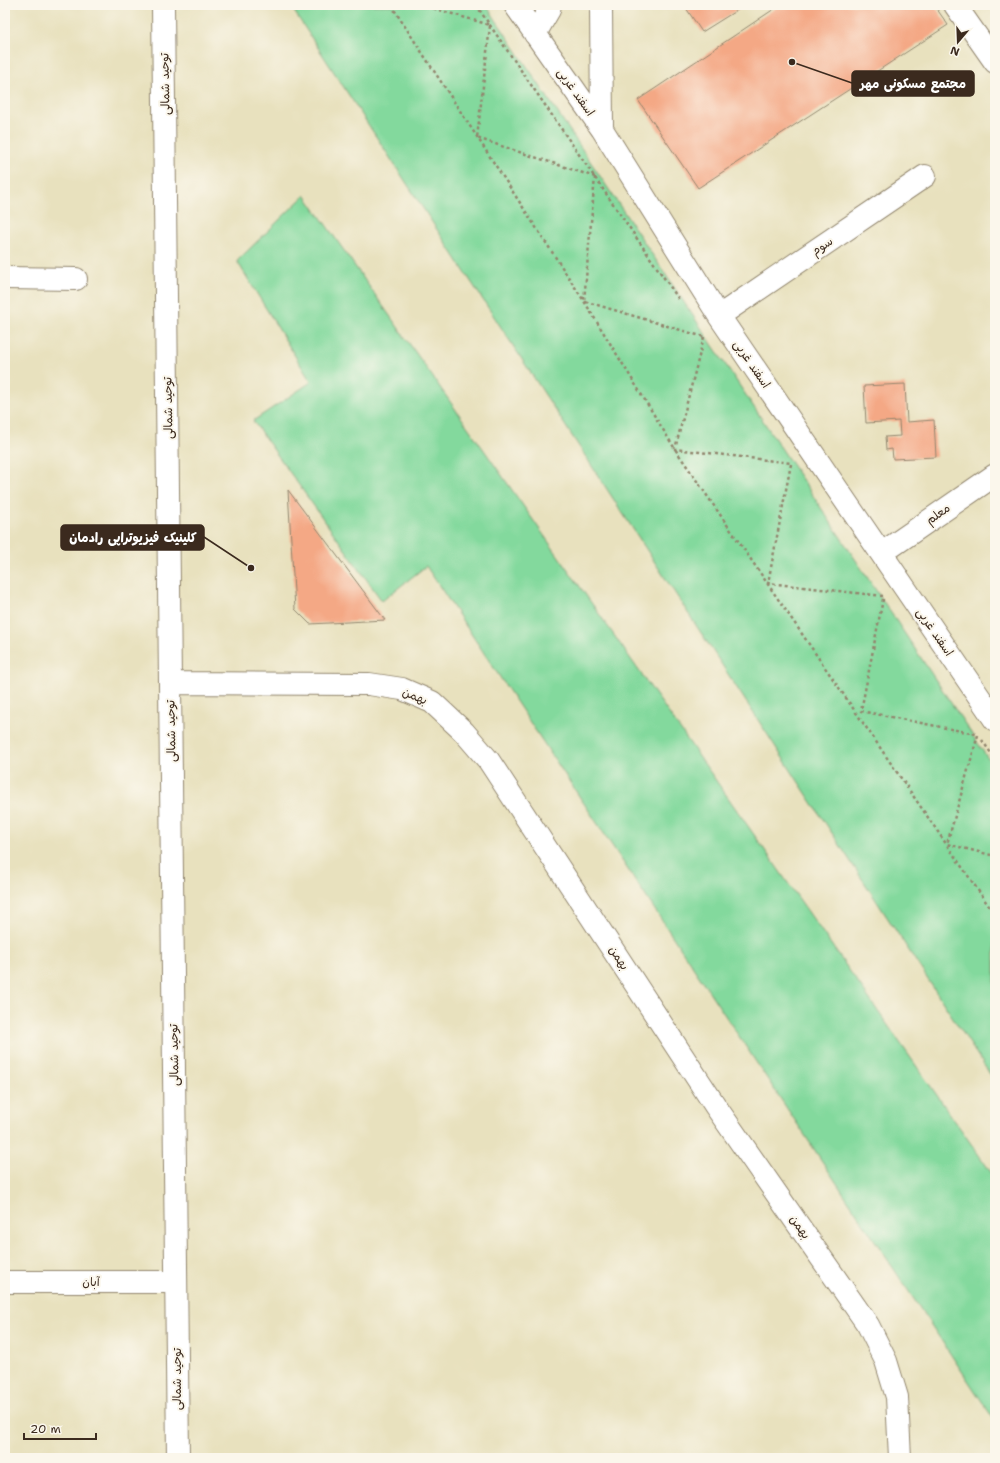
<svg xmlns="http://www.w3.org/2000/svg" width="1000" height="1463" font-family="'Shantell Sans','Playpen Sans Arabic',sans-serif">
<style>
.green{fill:#83d99d;stroke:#5f825e}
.building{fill:#f4a885}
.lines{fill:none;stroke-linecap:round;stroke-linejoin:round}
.minor-casing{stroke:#92866e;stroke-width:24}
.path{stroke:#92866e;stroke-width:2.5;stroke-dasharray:3 3;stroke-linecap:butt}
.minor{stroke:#fff;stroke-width:22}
.labels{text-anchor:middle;stroke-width:4;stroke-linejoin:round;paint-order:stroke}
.street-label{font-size:12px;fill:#3b2a1e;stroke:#fbf7ec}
.leader{fill:none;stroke:#3b2a1e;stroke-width:1.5}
.callout-dot{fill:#3b2a1e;stroke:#fbf7ec;stroke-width:1.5}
.callout{fill:#3b2a1e;stroke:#3b2a1e;stroke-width:1.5}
.callout-label{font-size:13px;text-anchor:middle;font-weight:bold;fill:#fff}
</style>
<rect width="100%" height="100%" fill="#fbf7ec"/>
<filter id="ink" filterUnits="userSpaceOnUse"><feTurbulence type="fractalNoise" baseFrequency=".025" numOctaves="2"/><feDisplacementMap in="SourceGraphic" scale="8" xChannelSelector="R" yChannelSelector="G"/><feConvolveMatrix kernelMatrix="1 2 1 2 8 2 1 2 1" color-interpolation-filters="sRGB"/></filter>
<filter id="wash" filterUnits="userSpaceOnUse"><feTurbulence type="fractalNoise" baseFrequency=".012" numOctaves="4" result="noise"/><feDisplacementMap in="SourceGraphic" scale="16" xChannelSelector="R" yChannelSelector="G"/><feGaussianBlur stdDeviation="0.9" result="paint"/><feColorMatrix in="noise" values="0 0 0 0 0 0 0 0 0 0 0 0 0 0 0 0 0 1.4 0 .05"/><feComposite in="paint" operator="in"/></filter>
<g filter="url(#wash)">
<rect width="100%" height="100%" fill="#e8e1be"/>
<!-- green -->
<path class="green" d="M290 5H486L995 769V1082Z
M305 195 995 1178V1421L426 566 382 601 253 421 311 382 237 261Z"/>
<g id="blocks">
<!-- building -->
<path class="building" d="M684 5H740L742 7 702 32Z
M780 5H934L948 25 698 188 638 100Z
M905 384 907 422 934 420 936 457 893 459 892 449 886 450 885 437 900 436 899 421 866 423 864 386Z
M288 490 385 620 310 624 295 609Z"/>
</g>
</g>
<g filter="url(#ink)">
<use href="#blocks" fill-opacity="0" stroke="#92866e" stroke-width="1"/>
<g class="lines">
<!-- minor casing -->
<g class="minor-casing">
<path id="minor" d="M163 5 178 1458
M515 5 602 129 719 316 995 720
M601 5 602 129
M955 5 995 62
M535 34 549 10 550 5
M5 278 76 279
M719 316 925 176
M882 553 995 475
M171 683 369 684 402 689 432 702 464 732 489 761 716 1107 868 1325 886 1361 897 1397 900 1458
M5 1282H176"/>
</g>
<!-- path -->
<path class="path" d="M391 5 584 301 675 449 995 915
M422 5 490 25
M476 5 680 301
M490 26 477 138 595 177
M595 177 584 301 704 337
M704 337 675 449 791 463
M791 464 768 583 883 596
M883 599 861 711 976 734
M978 735 947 844 995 856
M982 740 995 759"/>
<!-- minor -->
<use href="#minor" class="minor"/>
</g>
</g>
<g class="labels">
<!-- street labels -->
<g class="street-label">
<text transform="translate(165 84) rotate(-91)" y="4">توحید شمالی</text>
<text transform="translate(576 92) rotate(55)" y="4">اسفند غربی</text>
<text transform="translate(822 246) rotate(-34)" y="4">سوم</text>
<text transform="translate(752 364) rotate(56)" y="4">اسفند غربی</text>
<text transform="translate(168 408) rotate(-91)" y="4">توحید شمالی</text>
<text transform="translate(938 514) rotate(-35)" y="4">معلم</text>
<text transform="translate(935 632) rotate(56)" y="4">اسفند غربی</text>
<text transform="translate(415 696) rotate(23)" y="4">بهمن</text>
<text transform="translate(171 731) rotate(-91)" y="4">توحید شمالی</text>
<text transform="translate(619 958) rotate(57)" y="4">بهمن</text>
<text transform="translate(174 1055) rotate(-91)" y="4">توحید شمالی</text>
<text transform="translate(800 1227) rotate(55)" y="4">بهمن</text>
<text x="91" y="1286">آبان</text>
<text transform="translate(177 1379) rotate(-90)" y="4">توحید شمالی</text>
</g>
</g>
<!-- callouts -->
<path class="leader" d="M792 62L852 83M251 568L204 537"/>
<g class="callout-dot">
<circle cx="792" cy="62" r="4"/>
<circle cx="251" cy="568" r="4"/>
</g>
<g class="callout">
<rect x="852" y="71" width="122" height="25" rx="4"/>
<rect x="61" y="525" width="143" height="25" rx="4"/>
</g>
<g class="callout-label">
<text x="913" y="88">مجتمع مسکونی مهر</text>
<text x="133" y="542">کلینیک فیزیوتراپی رادمان</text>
</g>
<!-- margin -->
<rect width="1000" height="1463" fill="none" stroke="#fbf7ec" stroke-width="20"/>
<!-- north arrow -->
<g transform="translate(958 42) rotate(199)" stroke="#fbf7ec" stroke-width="3" paint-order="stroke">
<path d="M0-3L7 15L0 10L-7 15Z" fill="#3b2a1e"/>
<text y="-6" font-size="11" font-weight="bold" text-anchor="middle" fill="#3b2a1e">N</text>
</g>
<!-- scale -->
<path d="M24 1433v6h72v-6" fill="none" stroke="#3b2a1e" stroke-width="2"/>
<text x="30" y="1433" font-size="12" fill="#3b2a1e" stroke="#fbf7ec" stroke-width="3" paint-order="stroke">20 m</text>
</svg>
